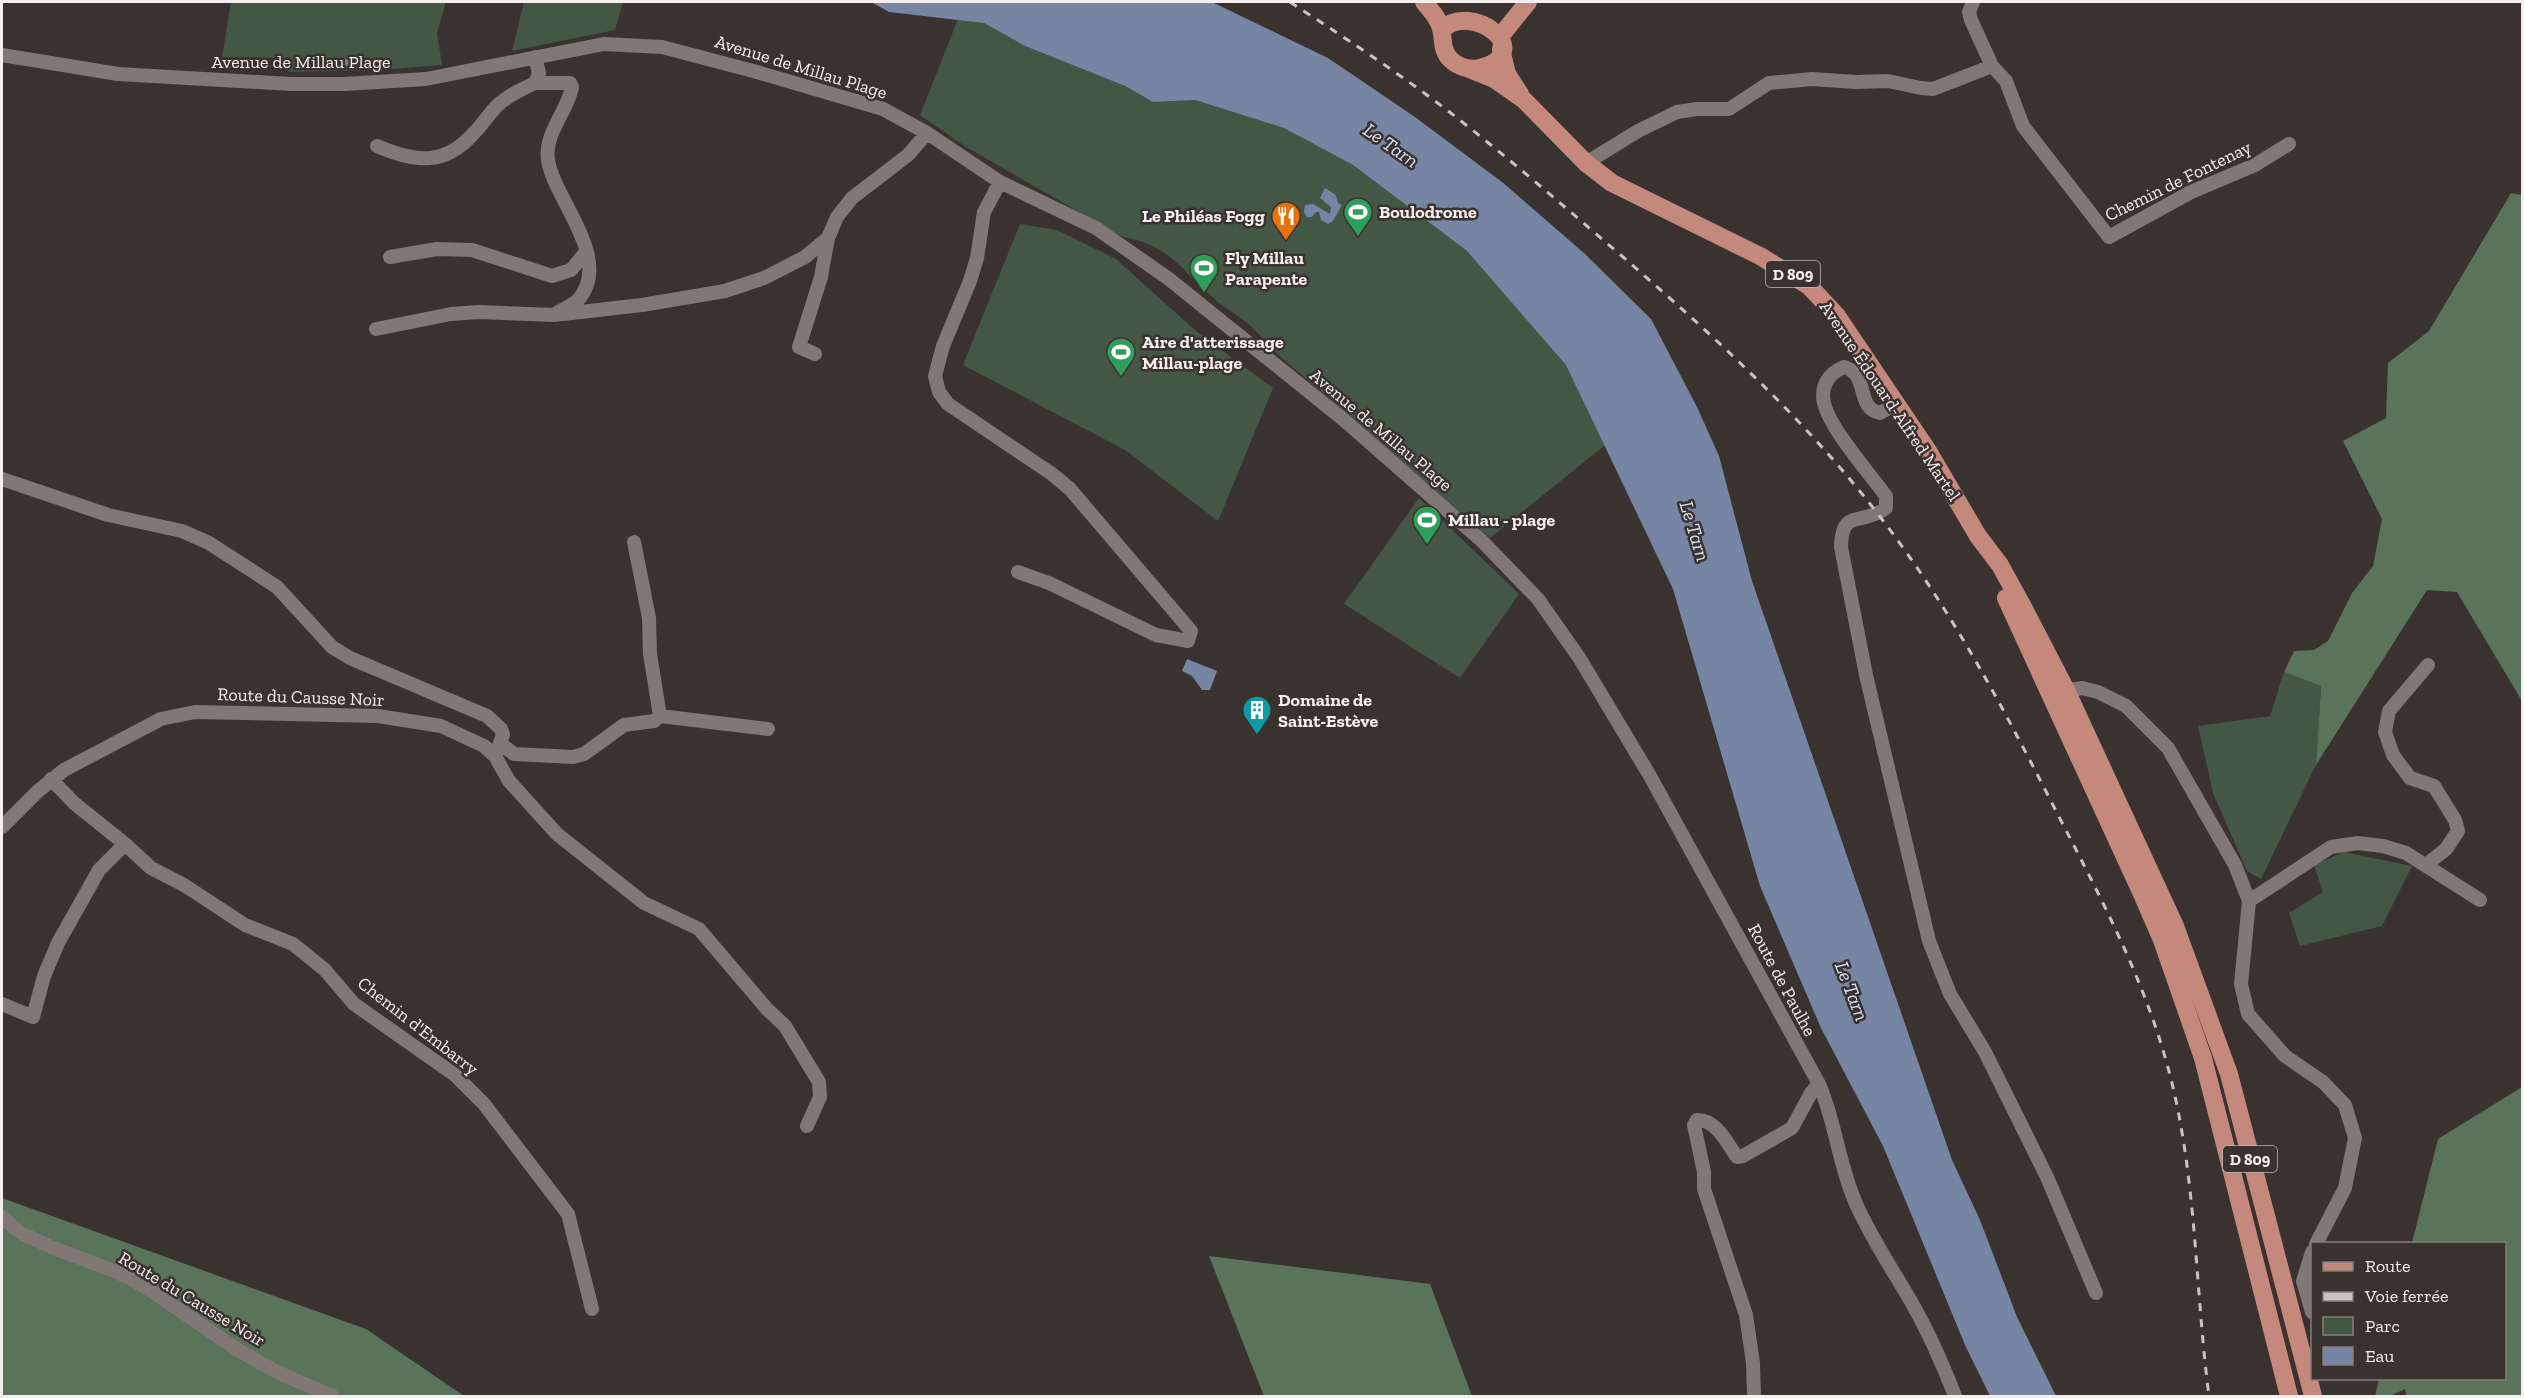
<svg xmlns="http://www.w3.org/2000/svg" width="2524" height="1398" font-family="'Zilla Slab',serif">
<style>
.green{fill:#435744}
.forest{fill:#59745a}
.water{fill:#7585a3}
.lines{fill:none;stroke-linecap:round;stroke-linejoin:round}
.minor{stroke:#817774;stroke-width:14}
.major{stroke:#c5887c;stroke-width:18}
.rail{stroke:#c9c3c0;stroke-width:3;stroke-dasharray:8 8;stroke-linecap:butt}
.labels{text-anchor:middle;stroke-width:5;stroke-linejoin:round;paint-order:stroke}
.shield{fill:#3a322f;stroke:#bcb6b3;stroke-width:1.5}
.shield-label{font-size:16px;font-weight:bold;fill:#f4eeec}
.street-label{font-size:18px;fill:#f4eeec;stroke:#3a322f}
.poi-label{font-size:18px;font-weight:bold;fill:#f4eeec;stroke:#3a322f;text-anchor:start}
.water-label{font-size:20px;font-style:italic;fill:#d4dff4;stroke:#3a322f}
</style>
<rect width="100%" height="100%" fill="#3a322f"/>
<!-- green -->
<path class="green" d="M231 2H446L437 33 442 65 380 70 288 72 290 58 222 57Z
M524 2H623L615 30 512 51Z
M958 19 984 23 1025 46 1125 86 1153 102 1195 100 1284 128 1353 165 1467 251 1567 365 1605 445 1490 538 1267 345C1250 319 1232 315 1211 296 1179 267 1168 245 1123 237L966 147 920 115Z
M1020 224 1057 230 1116 259 1196 331 1273 388 1218 521 1125 450 963 365Z
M1419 498 1519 594 1460 678 1344 604Z
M2284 672 2321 686 2316 765 2261 879 2247 871 2213 793 2198 726 2270 716Z
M2344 852 2412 866 2382 926 2300 946 2289 913 2323 892 2314 865Z"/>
<!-- forest -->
<path class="forest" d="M2511 193 2522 195V701L2457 592 2427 590 2316 765 2321 686 2284 672 2294 651 2314 650 2328 641 2352 593 2373 566 2382 519 2343 441 2386 418 2388 363 2429 331Z
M2522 1087V1396H2406L2405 1389 2390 1396H2375L2379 1379 2504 1378V1244L2412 1243 2438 1139Z
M2 1198 366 1329 464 1396H2Z
M1209 1256 1430 1284 1472 1396H1264Z"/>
<!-- water -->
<path class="water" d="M871 2H1212L1328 58 1415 117 1502 182 1584 253 1651 319 1697 407 1719 456 1752 581 1952 1160 1980 1220 2017 1317 2056 1396H1990L1965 1345 1883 1146 1821 1028 1760 886 1673 589 1566 365 1467 251 1353 165 1284 128 1195 100 1153 102 1125 86 1025 46 984 23 889 12Z
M330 59H352V68H330Z
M1325 188 1336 195 1338 203 1342 205 1333 221 1328 224 1321 220 1319 212H1316L1312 217H1307L1304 212 1305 205 1313 204 1330 214 1331 207 1320 198Z
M1187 659 1217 671 1210 690H1202L1192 676 1182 671Z"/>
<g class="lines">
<!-- minor -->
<path class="minor" d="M1973 2 1969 12 1971 20 1992 66 2006 81 2023 126 2109 237 2191 192 2255 165 2289 144
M2 55 118 74 291 84H344L426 79 604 44 662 47 757 72 883 109 927 133 1000 182 1096 228 1169 279 1344 420 1482 541 1538 599 1580 659 1650 776 1819 1084C1836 1123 1839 1167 1857 1206 1873 1241 1894 1272 1913 1305 1930 1335 1943 1365 1955 1396
M535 57 539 73 535 83H570L572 87C568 111 544 133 548 160 554 200 614 259 578 300 573 305 564 309 558 312
M377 146C414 162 444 167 474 133 483 124 489 113 499 104 509 95 522 89 535 83
M1586 163 1638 131 1677 112 1697 109H1729L1769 83 1812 79 1856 82 1888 81 1921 88 1933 89 1992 66
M1000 182 984 212 977 258 970 281 943 346 935 376 939 392 948 404 1052 474 1070 489 1191 631 1188 641 1156 635 1049 583 1018 572
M390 257 437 249 472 250 552 276 571 270 586 252
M376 329 451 314 479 312 554 315 642 305 725 291 764 278 805 257 828 238 837 217 852 198 908 155 927 133
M815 354 799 347 821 277 828 238
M1896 404 1880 413C1855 408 1870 374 1844 367 1829 373 1820 386 1824 403 1830 429 1870 474 1886 496V508C1861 527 1842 507 1841 547L1866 675 1929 941 1950 994 1985 1052 2047 1177 2096 1293
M2 479 108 515 182 531 209 543 277 587 332 647 350 658 487 716 501 729 503 735 495 756
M2059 692 2082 688 2098 692 2126 706 2168 748 2235 865 2249 901 2241 984 2248 1014 2285 1056 2323 1082 2345 1105 2355 1138 2345 1188 2316 1244
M660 716 768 729
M500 743 514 754 573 757 584 754 624 725 654 721 660 716 650 654 649 618 634 542
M51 779 74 803 125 844 151 868 184 885 245 925 293 944 325 970 354 1004 455 1075 484 1104 568 1214 592 1309
M2 827 37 792 64 770 161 719 195 712 378 716 441 726 484 746 495 756 509 781 557 834 644 903 699 929 767 1009 785 1026 819 1082 820 1097 807 1126
M2426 865 2446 849 2458 831 2455 820 2434 786 2410 778 2393 755 2385 732 2389 711 2428 665
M2249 901 2331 847 2358 843 2383 846 2406 853 2480 900
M2 1004 33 1017 44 976 58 943 99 870 125 844
M2 1217 21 1233 51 1247 117 1272 144 1286 238 1350 277 1372 332 1396
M2312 1252 2303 1281 2312 1312
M1754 1396 1753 1363 1746 1315 1704 1189V1172L1694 1125 1697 1120C1716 1119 1727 1143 1737 1157L1743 1156 1792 1128 1811 1093 1819 1084"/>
<!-- major -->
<path class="major" d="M1424 2C1430 10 1439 18 1441 29 1444 40 1441 49 1450 59 1458 67 1469 70 1480 68 1539 52 1471 0 1442 30
M1503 33 1528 2
M1501 49 1507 74 1520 94
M1469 69 1494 79 1524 100 1586 163 1612 183 1760 256 1809 286 1837 316 1928 451 1978 536 2000 565 2022 605 2066 690 2175 926 2229 1074 2313 1396
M2006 598 2142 894 2162 940 2203 1058 2289 1396"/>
<!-- rail -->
<path class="rail" d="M1290 2C1339 34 1388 66 1435 101 1500 150 1561 204 1623 257 1716 338 1806 420 1881 518 1951 609 2004 709 2056 811 2100 896 2146 982 2170 1075 2197 1181 2195 1289 2209 1396"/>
</g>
<!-- icons -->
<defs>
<g id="stadium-pin" transform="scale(1.5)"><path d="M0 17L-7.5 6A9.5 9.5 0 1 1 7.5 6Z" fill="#2e9e5b" stroke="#3a322f"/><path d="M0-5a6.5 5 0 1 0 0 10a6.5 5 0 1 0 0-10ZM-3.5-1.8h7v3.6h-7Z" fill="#fff"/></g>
<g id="restaurant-pin" transform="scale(1.5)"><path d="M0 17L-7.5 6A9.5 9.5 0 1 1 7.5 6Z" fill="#e8710a" stroke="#3a322f"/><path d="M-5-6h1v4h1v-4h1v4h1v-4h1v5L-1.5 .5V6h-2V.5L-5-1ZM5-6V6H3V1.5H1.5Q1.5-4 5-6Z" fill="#fff"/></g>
<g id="building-pin" transform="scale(1.5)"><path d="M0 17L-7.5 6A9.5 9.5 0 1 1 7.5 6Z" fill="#0f9aa8" stroke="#3a322f"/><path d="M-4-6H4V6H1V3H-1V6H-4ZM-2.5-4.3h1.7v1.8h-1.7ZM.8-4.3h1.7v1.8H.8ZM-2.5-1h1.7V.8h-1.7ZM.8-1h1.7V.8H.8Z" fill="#fff"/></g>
</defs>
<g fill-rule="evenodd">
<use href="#stadium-pin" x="1358" y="212"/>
<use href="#restaurant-pin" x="1286" y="216"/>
<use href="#stadium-pin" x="1204" y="268"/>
<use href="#stadium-pin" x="1121" y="352"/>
<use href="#stadium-pin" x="1427" y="520"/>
<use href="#building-pin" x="1257" y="710"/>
</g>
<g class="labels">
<!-- shield labels -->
<g class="shield">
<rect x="1766" y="261" width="54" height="26" rx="4.5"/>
<rect x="2223" y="1146" width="54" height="26" rx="4.5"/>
</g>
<g class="shield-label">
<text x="1793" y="280">D 809</text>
<text x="2250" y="1165">D 809</text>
</g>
<!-- street labels -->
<g class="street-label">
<text x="301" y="68">Avenue de Millau Plage</text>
<text transform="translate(801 67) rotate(17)" y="6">Avenue de Millau Plage</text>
<text transform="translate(2178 181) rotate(-26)" y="6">Chemin de Fontenay</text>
<text transform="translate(1890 401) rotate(56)" y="6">Avenue Édouard-Alfred Martel</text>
<text transform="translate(1381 430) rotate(40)" y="6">Avenue de Millau Plage</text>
<text transform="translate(301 697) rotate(2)" y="6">Route du Causse Noir</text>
<text transform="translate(1782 980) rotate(62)" y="6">Route de Paulhe</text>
<text transform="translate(418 1026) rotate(38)" y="6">Chemin d'Embarry</text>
<text transform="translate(192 1299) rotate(31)" y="6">Route du Causse Noir</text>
</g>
<!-- poi labels -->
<g class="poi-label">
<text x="1379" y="218">Boulodrome</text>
<text x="1265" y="222" text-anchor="end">Le Philéas Fogg</text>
<text x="1225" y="264">Fly Millau<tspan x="1225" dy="21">Parapente</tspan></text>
<text x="1142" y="348">Aire d'atterissage<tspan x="1142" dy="21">Millau-plage</tspan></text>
<text x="1448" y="526">Millau - plage</text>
<text x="1278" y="706">Domaine de<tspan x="1278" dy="21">Saint-Estève</tspan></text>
</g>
<!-- water labels -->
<g class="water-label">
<text transform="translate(1391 145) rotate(35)" y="7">Le Tarn</text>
<text transform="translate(1695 531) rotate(73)" y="7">Le Tarn</text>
<text transform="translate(1852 991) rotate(69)" y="7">Le Tarn</text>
</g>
</g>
<!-- border -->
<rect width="2524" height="1398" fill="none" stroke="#f4eeec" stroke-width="6"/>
<!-- legend -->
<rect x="2311" y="1242" width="195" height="138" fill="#3a322f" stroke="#847d7b" stroke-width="1.5"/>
<rect x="2323" y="1262" width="30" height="9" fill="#c5887c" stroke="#847d7b" stroke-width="1.5"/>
<text x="2365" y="1272" font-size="18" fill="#f4eeec">Route</text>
<rect x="2323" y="1292" width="30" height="9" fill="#c9c3c0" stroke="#847d7b" stroke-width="1.5"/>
<text x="2365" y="1302" font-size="18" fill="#f4eeec">Voie ferrée</text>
<rect x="2323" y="1317" width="30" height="18" fill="#435744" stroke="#847d7b" stroke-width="1.5"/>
<text x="2365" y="1332" font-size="18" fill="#f4eeec">Parc</text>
<rect x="2323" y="1347" width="30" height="18" fill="#7585a3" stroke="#847d7b" stroke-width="1.5"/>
<text x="2365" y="1362" font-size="18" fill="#f4eeec">Eau</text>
</svg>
